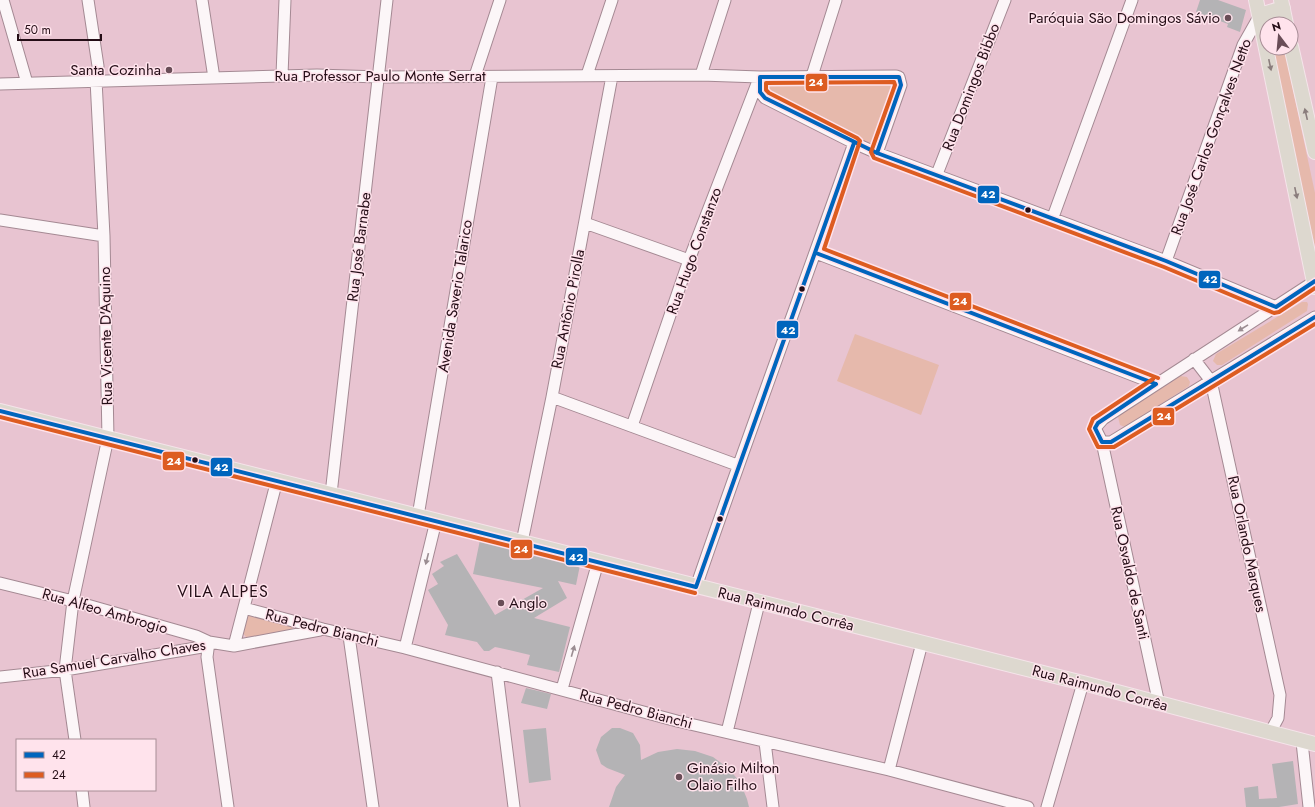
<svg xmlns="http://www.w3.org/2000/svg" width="1315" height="807" font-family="Jost,sans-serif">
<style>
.green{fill:#e6b9ac}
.building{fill:#b4b3b5}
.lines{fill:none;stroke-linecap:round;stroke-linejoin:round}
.minor-casing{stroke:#a48993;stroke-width:13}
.major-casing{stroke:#f5e4ea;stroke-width:16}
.minor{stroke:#fcf6f8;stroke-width:11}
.major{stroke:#ddd8cf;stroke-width:14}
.bus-1-casing{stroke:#ffe3ec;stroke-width:7}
.bus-2-casing{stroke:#ffe3ec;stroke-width:7}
.bus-1{stroke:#0065bd;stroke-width:4}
.bus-2{stroke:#dd5c21;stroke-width:4}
.oneway{fill:#8a7d7c}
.oneway2{fill:#9b8d92}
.poi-dot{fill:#694d57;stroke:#ffe3ec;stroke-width:1.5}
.bus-dot{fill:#240d16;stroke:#ffe3ec;stroke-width:1.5}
.labels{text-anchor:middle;stroke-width:3;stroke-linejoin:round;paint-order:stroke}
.poi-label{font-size:15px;fill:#240d16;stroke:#ffe3ec;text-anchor:end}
.street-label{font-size:15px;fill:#240d16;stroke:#ffe3ec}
.neighbourhood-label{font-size:16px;letter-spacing:1px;fill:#240d16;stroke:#ffe3ec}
.line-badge{stroke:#ffe3ec;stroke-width:1.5}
.badge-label{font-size:11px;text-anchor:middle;font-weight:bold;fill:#fff}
</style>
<rect width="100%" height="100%" fill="#e8c4d1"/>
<!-- green -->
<path class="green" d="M1271 48H1284L1315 193V247Z
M800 81H882L890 85 893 94 875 143 863 142 767 91 765 88 767 84Z
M1302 302H1307L1308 304 1307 311 1222 365H1217L1213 361 1216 354Z
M855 334 939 365 921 415 837 381Z
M1180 376 1187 377 1190 382 1189 386 1125 427 1120 425 1118 417 1120 415Z
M251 615 292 627 293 631 291 633 246 637 243 633 247 616Z"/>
<!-- building -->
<path class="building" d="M1200 0H1218L1246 10 1240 32 1227 27 1228 24 1196 12Z
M480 540 580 565 576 585 558 581 567 598 534 618 570 627 559 672 527 665 530 655 500 648 495 647 489 651H484L477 642 445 635 448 625 428 590 438 584 432 574 444 566 440 562 457 554 495 615 543 588 473 574Z
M526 688 551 694 547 709 521 703Z
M546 728 551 780 529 783 523 730Z
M612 728H620L633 733 640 745 641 760 658 752 677 749 695 751 713 757 728 768 740 782 747 799 749 807H609L616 787 625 775 607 768 601 764 596 750 601 737Z
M1293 761 1298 804 1279 807H1246L1244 788 1258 786 1259 799 1277 798 1272 764Z"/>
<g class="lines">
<!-- minor casing -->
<g class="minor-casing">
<path id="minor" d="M3 0 27 83
M202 0 214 78
M282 75 285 0
M587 75 612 0
M701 75 725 0
M475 76 500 0
M812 76 836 0
M760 77V92L765 98 854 143 877 153 1166 261 1276 307
M0 84 317 75 379 77 701 75 760 77 896 76 899 77 901 85 877 153
M937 174 1005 0
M1053 217 1132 0
M0 220 104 236
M585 223 689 260
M816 253 1156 384
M1166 261 1243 45 1260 15
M1194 359 1211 381 1280 695 1278 718 1270 733
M552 397 737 465
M632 426 689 260 758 81
M1102 442H1111L1315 317
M331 494 387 0
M418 516 492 77
M522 542 552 397 612 76
M0 583 73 601 196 636 209 642 207 657 228 807
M696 587C747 438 802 291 854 143
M244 608 323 629 405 648 677 721 889 770 1028 807
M349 636 373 807
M234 646 277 480
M405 648 436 521
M497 672 514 807
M0 677 65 670 202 647 209 642 234 646 320 630
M562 689 598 562
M1159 704 1102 442 1095 428 1103 419 1315 281
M727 732 759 603
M75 740 65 670 73 601 108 438 104 236 96 80 98 66 88 0
M765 742 773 807
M1302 742 1309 807
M889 770 922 643
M82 790 84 807
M1047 807 1083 683"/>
</g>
<!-- major casing -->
<g class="major-casing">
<path id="major" d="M1256 0 1315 287
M1281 0 1286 24
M1260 15 1283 8
M1291 46 1315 152
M0 411 1083 683 1315 744"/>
</g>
<!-- minor -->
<use href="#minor" class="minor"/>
<!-- major -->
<use href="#major" class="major"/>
<!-- bus-1 casing -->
<g class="bus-1-casing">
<path id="bus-1" d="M760 77H899L901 85 877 153 765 98 760 92Z
M877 153 1166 261 1276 307 1315 281
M816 253 1156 384
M1156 384 1098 423 1095 428 1102 442H1111L1315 317
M0 411 696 587 854 143"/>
</g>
<!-- bus-2 casing -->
<g class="bus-2-casing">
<path id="bus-2" d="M1158 378 824 249 860 141 857 138 769 93 766 90V83L894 82 895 85 871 152 874 158 1164 267 1274 313 1279 312 1315 288
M1153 379 1093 419 1089 429 1098 447H1114L1315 324
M0 417 695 593"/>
</g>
<!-- bus-1 -->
<use href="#bus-1" class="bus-1"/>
<!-- bus-2 -->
<use href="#bus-2" class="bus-2"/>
</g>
<!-- one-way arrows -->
<defs><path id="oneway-solid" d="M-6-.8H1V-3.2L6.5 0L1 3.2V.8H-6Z"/></defs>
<g class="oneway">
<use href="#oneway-solid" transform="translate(1270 65) rotate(78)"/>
<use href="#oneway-solid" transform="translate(1306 114) rotate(-103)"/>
<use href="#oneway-solid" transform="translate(1296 193) rotate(78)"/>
</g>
<g class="oneway2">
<use href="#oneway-solid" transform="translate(1243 328) rotate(148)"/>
<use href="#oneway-solid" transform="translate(427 559) rotate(104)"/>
<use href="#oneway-solid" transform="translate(573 651) rotate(-74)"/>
</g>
<!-- markers -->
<g class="poi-dot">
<circle cx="1228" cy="18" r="4"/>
<circle cx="169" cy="70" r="4"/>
<circle cx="501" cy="603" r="4"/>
<circle cx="679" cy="777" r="4"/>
</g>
<g class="bus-dot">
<circle cx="1028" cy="210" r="3.5"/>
<circle cx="802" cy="289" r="3.5"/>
<circle cx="195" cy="460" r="3.5"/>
<circle cx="720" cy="519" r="3.5"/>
</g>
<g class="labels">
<!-- poi labels -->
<g class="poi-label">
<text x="1220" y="23">Paróquia São Domingos Sávio</text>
<text x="161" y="75">Santa Cozinha</text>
<text x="509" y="608" text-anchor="start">Anglo</text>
<text x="687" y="773" text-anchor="start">Ginásio Milton<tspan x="687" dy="17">Olaio Filho</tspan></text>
</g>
<!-- street labels -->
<g class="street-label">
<text x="380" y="81">Rua Professor Paulo Monte Serrat</text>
<text transform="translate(971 87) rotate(-69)" y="5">Rua Domingos Bibbo</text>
<text transform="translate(1211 137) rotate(-70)" y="5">Rua José Carlos Gonçalves Netto</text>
<text transform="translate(359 247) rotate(-83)" y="5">Rua José Barnabe</text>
<text transform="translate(694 251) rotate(-70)" y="5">Rua Hugo Constanzo</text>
<text transform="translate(455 296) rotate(-81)" y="5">Avenida Saverio Talarico</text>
<text transform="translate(568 309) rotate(-79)" y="5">Rua Antônio Pirolla</text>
<text transform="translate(106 336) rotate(-91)" y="5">Rua Vicente D'Aquino</text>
<text transform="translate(1247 544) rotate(78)" y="5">Rua Orlando Marques</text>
<text transform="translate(1130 573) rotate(78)" y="5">Rua Osvaldo de Santi</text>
<text transform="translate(786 609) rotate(14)" y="5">Rua Raimundo Corrêa</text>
<text transform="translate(105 611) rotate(16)" y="5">Rua Alfeo Ambrogio</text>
<text transform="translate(322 628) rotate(14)" y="5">Rua Pedro Bianchi</text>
<text transform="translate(114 659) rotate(-9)" y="5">Rua Samuel Carvalho Chaves</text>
<text transform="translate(1100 688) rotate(15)" y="5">Rua Raimundo Corrêa</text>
<text transform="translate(636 709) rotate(15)" y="5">Rua Pedro Bianchi</text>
</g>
<!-- neighbourhood labels -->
<g class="neighbourhood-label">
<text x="223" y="597">VILA ALPES</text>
</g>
</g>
<g class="line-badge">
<rect x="805" y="73" width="23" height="19" rx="4" fill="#dd5c21"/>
<rect x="977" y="185" width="23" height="19" rx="4" fill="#0065bd"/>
<rect x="1198" y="270" width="23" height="19" rx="4" fill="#0065bd"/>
<rect x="949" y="292" width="23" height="19" rx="4" fill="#dd5c21"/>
<rect x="776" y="320" width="23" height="19" rx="4" fill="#0065bd"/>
<rect x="1152" y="407" width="23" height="19" rx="4" fill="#dd5c21"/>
<rect x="162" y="451" width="23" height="20" rx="4" fill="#dd5c21"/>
<rect x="210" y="457" width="23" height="20" rx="4" fill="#0065bd"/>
<rect x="510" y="539" width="23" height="20" rx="4" fill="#dd5c21"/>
<rect x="565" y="547" width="23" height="19" rx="4" fill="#0065bd"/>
</g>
<g class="badge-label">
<text x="816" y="86">24</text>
<text x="988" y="198">42</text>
<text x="1210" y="283">42</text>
<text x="960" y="305">24</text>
<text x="788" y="334">42</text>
<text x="1164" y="420">24</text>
<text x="174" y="465">24</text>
<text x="221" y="471">42</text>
<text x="521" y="553">24</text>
<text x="576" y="561">42</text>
</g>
<!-- legend -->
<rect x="16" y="739" width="140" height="52" fill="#ffe3ec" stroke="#a78d96"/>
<rect x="24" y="752" width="20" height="6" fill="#0065bd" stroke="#a78d96"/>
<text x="52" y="759" font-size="12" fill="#240d16">42</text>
<rect x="24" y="772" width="20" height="6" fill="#dd5c21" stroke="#a78d96"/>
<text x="52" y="779" font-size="12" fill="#240d16">24</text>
<!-- north arrow -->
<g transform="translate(1279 36) rotate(344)"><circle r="19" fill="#ffe3ec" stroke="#a78d96"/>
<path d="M0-3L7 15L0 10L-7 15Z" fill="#694d57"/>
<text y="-6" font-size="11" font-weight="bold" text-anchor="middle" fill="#240d16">N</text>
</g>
<!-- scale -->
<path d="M18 34v6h83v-6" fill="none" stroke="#240d16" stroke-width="2"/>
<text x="24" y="34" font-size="12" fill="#240d16" stroke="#ffe3ec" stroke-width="3" paint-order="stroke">50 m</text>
</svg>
